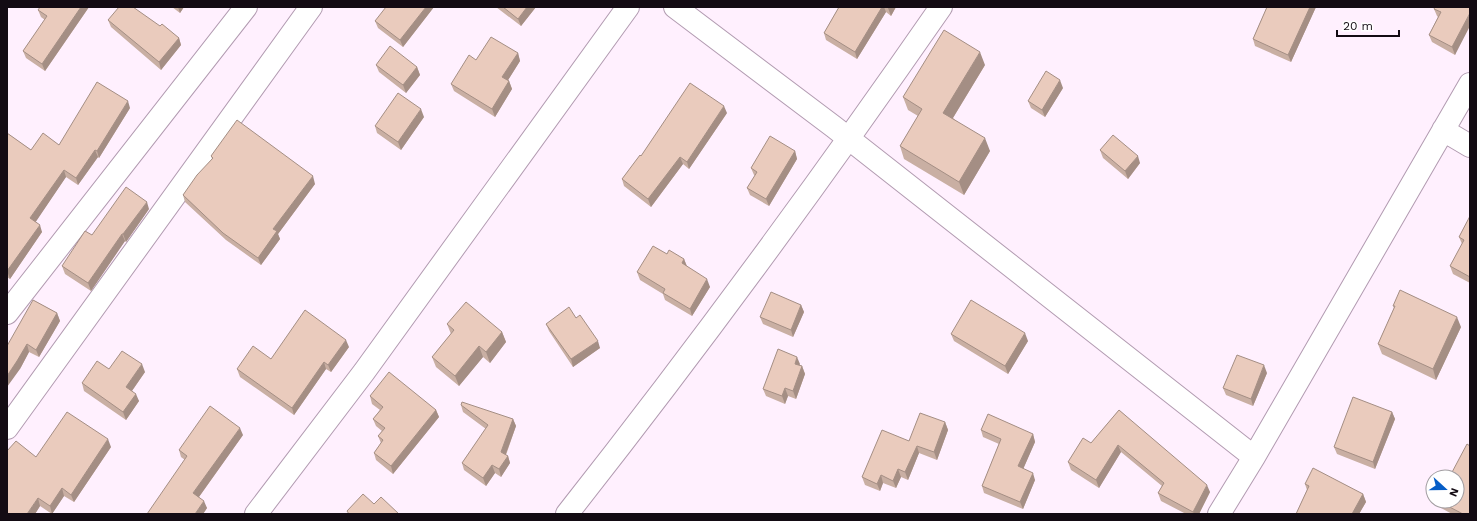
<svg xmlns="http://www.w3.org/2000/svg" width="1477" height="521" font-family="'Work Sans',sans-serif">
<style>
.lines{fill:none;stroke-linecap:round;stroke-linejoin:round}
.minor-casing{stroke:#b29bb1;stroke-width:24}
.minor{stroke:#fff;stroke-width:22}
.wall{fill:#c9afa3}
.shaded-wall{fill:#a48e84}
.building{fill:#eacbbd;stroke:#a48e84}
</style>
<rect width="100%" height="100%" fill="#fff0fe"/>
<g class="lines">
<!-- minor casing -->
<g class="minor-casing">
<path id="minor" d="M675 7 834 127 1254 457
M1443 130 1470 146
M7 313 246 7
M7 428 311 7
M256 514 364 372 628 7
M567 514C697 349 821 180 941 7
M1219 514 1254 457 1470 84"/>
</g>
<!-- minor -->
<use href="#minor" class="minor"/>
</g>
<!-- wall -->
<path class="wall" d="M89 7 45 71 26 58 23 51 45 20 41 17 38 10Z
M172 7H184L180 13Z
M434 7 403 47 378 28 375 21Z
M496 7H536L521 26Z
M839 7H896L891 16 886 12 857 59 826 40 824 33Z
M1267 7H1316L1291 62 1255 46 1253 39Z
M1470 7 1455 55 1432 42 1429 35 1438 17 1437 16 1434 9Z
M108 20 160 26 179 38 181 45 161 70 111 27Z
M518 53 520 61 508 80 509 81 512 89 495 117 454 91 451 84 476 60Z
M376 65 417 67 420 75 406 93 379 72Z
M985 65 953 118 990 151 964 195 904 159 900 146 918 116 908 110 903 97Z
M1063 88 1045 117 1031 108 1028 101Z
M130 108 99 158 98 157 78 185 66 177 35 222 42 232 10 279 7 277V133L31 150 59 145Z
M727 113 689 169 683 164 651 207 624 186 622 179 641 156Z
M424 117 401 150 377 133 375 126Z
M1100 150 1140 163 1128 179 1103 158Z
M795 151 797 159 769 206 750 195 747 188 755 176 754 175 751 168Z
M211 156 315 184 278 234 280 239 261 265 226 240 185 202 183 195 212 159Z
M149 209 126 242 125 241 91 291 65 274 62 266 92 235Z
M1470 216V283L1453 274 1450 266 1462 244 1459 237Z
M667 254 684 259 687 266 710 287 692 316 665 300 663 294 640 280 637 272Z
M33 300 57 313 60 321 39 357 29 352 20 369Z
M801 305 804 312 793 337 763 324 760 317Z
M1393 306 1461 327 1436 380 1382 354 1378 344 1394 308Z
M576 318 600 348 573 367 549 331 546 324Z
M447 324 502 332 506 342 490 363 483 357 459 386 436 367 432 357 451 334Z
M951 334 1028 341 1008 374 954 341Z
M349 347 331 372 326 369 294 415 240 377 237 369 271 359Z
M800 364 799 365 802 366 805 374 796 399 788 396 785 404 766 396 763 389Z
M109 369 145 372 132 391 139 401 126 420 84 391 82 383Z
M1267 373 1253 406 1226 395 1223 388Z
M370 396 436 410 439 417 393 474 376 460 374 453 381 443 378 436 382 431 376 426 373 419 380 410 372 404Z
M461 405 513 419 516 426 506 455 508 456 510 463 501 477 495 473 486 486 464 470 462 463 486 429 463 412Z
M1119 410 1210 492 1199 514H1186L1161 501 1158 493 1162 486 1121 452 1099 488 1071 470 1068 462 1091 443Z
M1392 412 1395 419 1375 469 1337 454 1334 447Z
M945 422 948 430 937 460 919 453 908 480 901 477 896 488 883 483 880 491 865 485 862 477 909 441Z
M981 430 1033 434 1035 442 1023 469 1035 480 1023 509 984 493 982 486 999 444 983 437Z
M243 435 199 497 207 508 203 514 185 460 181 457 179 450Z
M111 447 74 502 64 496 52 514 40 506 35 514 36 457Z
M1439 477 1470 514H1452L1432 503 1429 496 1433 488V501H1457Z
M1305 484 1363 494 1366 502 1359 514H1296L1307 490Z"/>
<!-- shaded-wall -->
<path class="shaded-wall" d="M81 7H89L45 71 42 64Z
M178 7H184L180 13Z
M426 7H434L403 47 400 40Z
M527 7H536L521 26 518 19Z
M882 7H884L886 12 857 59 855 52Z
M889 7H896L891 16 888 8Z
M1310 7H1316L1291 62 1288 55Z
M1470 13V26L1455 55 1452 47Z
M179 38 181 45 161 70 159 62Z
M980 52 985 65 948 126 943 113Z
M518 53 520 61 505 85 502 77Z
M417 67 420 75 406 93 403 85Z
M1060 80 1063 88 1045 117 1042 110Z
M509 81 512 89 495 117 492 109Z
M128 101 130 108 99 158 97 151Z
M724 106 727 113 689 169 687 162Z
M421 109 424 117 401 150 398 142Z
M985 138 990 151 964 195 959 182Z
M95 150 98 157 78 185 76 178Z
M795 151 797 159 769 206 766 199Z
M1138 156 1140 163 1128 179 1125 171Z
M680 157 683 164 651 207 648 199Z
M64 170 66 177 33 226 30 218Z
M313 176 315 184 278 234 280 239 261 265 258 258 273 229Z
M147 202 149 209 126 242 123 234Z
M40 225 42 232 10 279 7 271Z
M122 234 125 241 91 291 88 283Z
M684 259 687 267 682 263Z
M707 279 710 287 692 316 690 309Z
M801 305 804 312 793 337 791 330Z
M57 313 60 321 39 357 36 350Z
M1457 317 1461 327 1436 380 1433 369Z
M502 332 506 342 490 363 486 352Z
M1025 333 1028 341 1008 374 1005 366Z
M346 340 349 347 331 372 328 365Z
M598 341 600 348 573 367 571 359Z
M27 344 29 352 20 369 7 387V376Z
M479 346 483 357 459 386 455 376Z
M797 357 800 364 797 371 795 364Z
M324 362 326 369 294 415 292 408Z
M142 364 145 372 129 395 126 387Z
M1264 365 1267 373 1253 406 1251 399Z
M802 366 805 374 796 399 793 391Z
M785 388 788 396 785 404 782 396Z
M136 394 139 401 126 420 123 412Z
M436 410 439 417 393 474 391 466Z
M1392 412 1395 419 1375 469 1373 462Z
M513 419 516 426 504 459 501 452Z
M945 422 948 430 937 460 934 452Z
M240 428 243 435 196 501 193 493Z
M1033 434 1035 442 1021 474 1018 466Z
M108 439 111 447 74 502 71 495Z
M1118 445 1121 452 1099 488 1096 480Z
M917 446 919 453 908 480 905 472Z
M508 456 510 463 501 477 499 469Z
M492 465 495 473 486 486 483 478Z
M898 469 901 477 896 488 893 481Z
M1033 473 1035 480 1023 509 1020 502Z
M881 475 883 483 880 491 877 484Z
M1207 485 1210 492 1199 514H1194L1193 512Z
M62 488 64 496 52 514 50 506Z
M1363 494 1366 502 1359 514H1352Z
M38 498 40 506 35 514H27Z
M204 501 207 508 203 514H195Z"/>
<!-- building -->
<path class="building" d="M40 7H81L42 64 23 51 47 16 38 10Z
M119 7H133L160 26 162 24 179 38 159 62 108 20Z
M386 7H426L400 40 375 21Z
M503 7H527L518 19Z
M839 7H882L855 52 824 33Z
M1267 7H1310L1288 55 1253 39Z
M1435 7H1470V13L1452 47 1429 35 1441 12 1434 9Z
M944 30 980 52 943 113 985 138 959 182 900 146 922 109 903 97Z
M491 37 518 53 502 77 509 81 492 109 451 84 469 55 476 60Z
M390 46 417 67 403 85 376 65Z
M1046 71 1060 80 1042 110 1028 101Z
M97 82 128 101 97 151 95 150 76 178 64 170 30 218 40 225 7 271V133L31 150 43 133 59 145Z
M690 83 724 106 687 162 680 157 648 199 622 179 640 155 641 156Z
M398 93 421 109 398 142 375 126Z
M237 120 313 176 273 229 277 231 258 258 223 233 183 195 197 175 213 158 211 156Z
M1113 135 1138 156 1125 171 1100 150Z
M770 136 795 151 766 199 747 188 757 172 751 168Z
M126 187 147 202 123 234H122L88 283 62 266 85 231 92 235Z
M1470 216V277L1450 266 1464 240 1459 237Z
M653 246 667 254 669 250 684 259 682 263 707 279 690 309 663 293 665 289 637 272Z
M1400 290 1457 317 1433 369 1378 344 1395 306H1393Z
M771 292 801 305 791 330 760 317Z
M33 300 57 313 36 350 27 344 17 361 7 376V346Z
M971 300 1025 333 1005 366 951 334Z
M466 302 502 332 486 352 479 346 455 376 432 357 454 330 447 324Z
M569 307 576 318 580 315 598 341 571 359 546 324Z
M305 310 346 340 328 365 324 362 292 408 237 369 253 346 271 359Z
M778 349 797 357 795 364 802 366 793 391 785 388 782 396 763 389Z
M122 351 142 364 126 387 136 394 123 412 82 383 97 361 109 369Z
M1237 355 1264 365 1251 399 1223 388Z
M389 372 436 410 391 466 374 453 383 440 378 436 385 428 373 419 383 407 370 396Z
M1353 397 1392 412 1373 462 1334 447Z
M462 402 513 419 501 452 508 456 499 469 492 465 483 478 462 463 488 425 461 405Z
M210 406 240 428 193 493 204 501 195 514H147L187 456 179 450Z
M1119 410 1207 485 1193 512 1158 493 1164 483 1118 445 1096 480 1068 462 1083 438 1091 443Z
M67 412 108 439 71 495 62 488 50 506 38 498 27 514H7V451L16 441 36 457Z
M920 413 945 422 934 452 917 446 905 472 898 469 893 481 881 475 877 484 862 477 882 430 909 441Z
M988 414 1033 434 1018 466 1033 473 1020 502 982 486 1001 439 981 430Z
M1467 444 1470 446V514H1463L1438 501H1457V477H1439L1441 472 1450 476Z
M1313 468 1363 494 1352 514H1296L1309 486 1305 484Z
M1433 488V498L1429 496Z
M363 494 374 504 381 497 399 514H349L347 511Z"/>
<!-- border -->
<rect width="1477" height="521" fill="none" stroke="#130b13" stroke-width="16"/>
<!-- north arrow -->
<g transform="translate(1445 489) rotate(111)"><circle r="19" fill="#ffffff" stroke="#a19da1"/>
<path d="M0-3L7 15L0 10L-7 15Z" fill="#055dc7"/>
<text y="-6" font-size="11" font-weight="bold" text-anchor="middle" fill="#130b13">N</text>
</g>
<!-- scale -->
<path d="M1337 30v6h62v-6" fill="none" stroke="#130b13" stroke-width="2"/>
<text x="1343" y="30" font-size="12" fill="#130b13" stroke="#ffffff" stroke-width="3" paint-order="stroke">20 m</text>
</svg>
